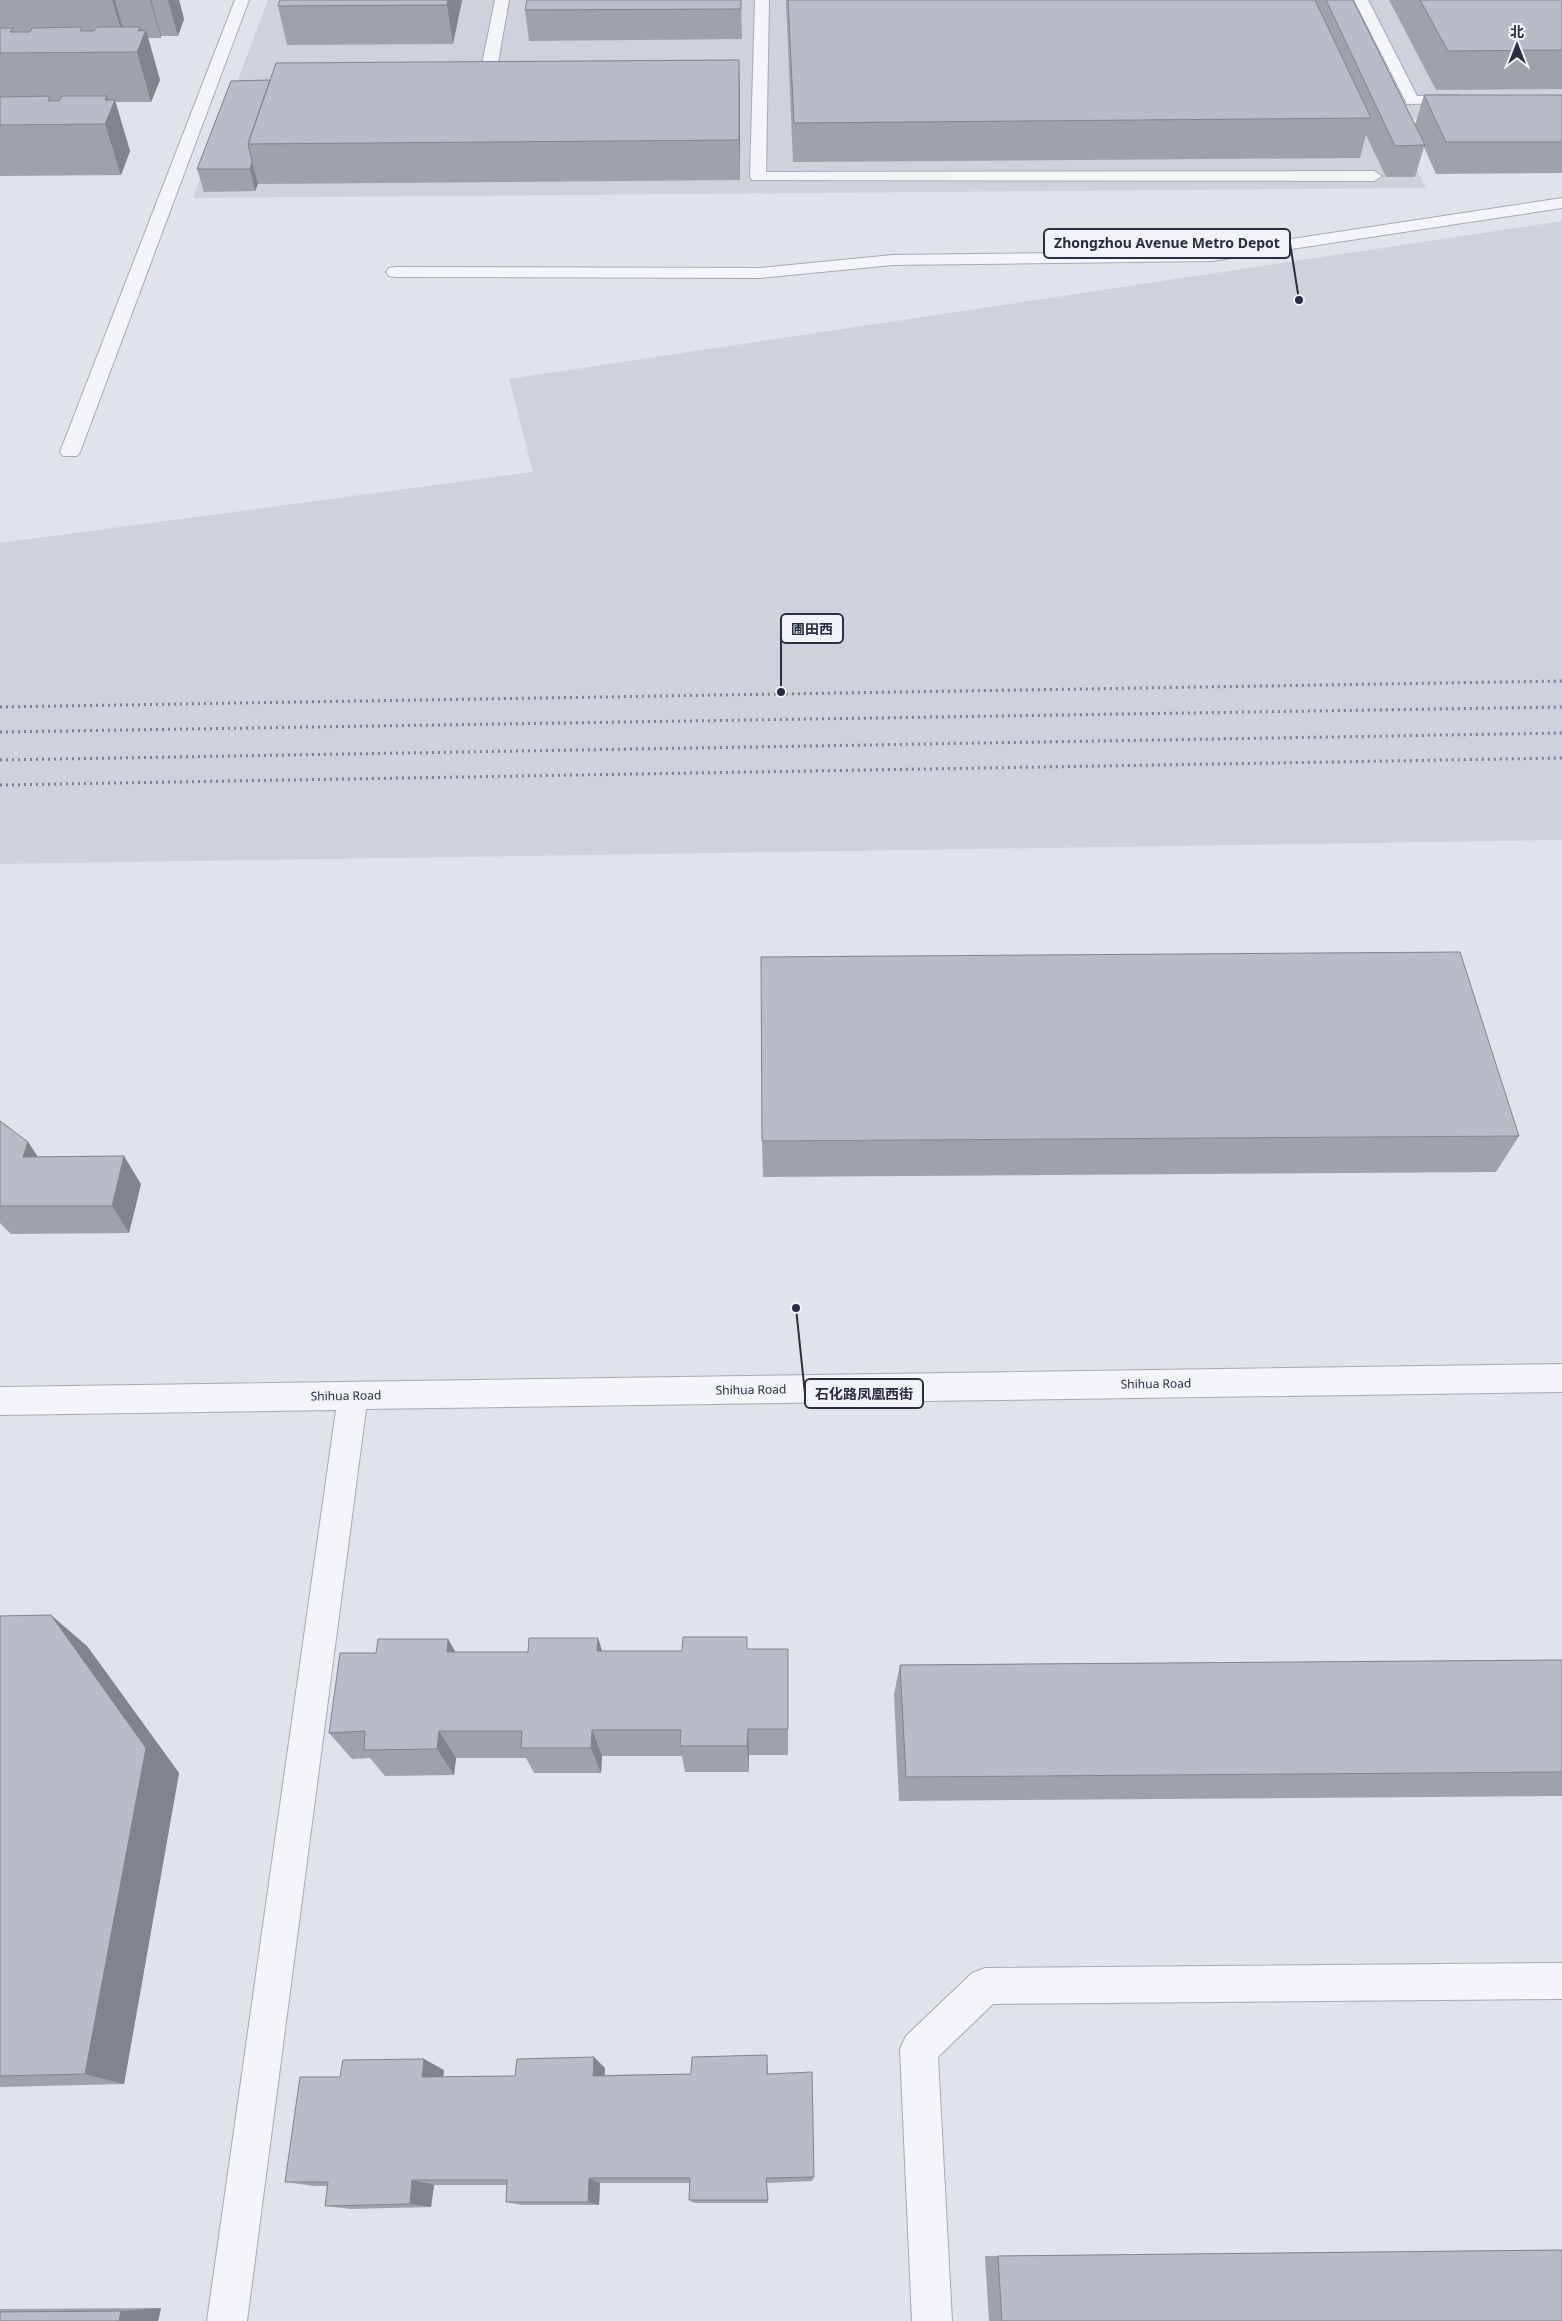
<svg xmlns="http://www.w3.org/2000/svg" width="1562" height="2321" font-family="'Noto Sans','Noto Sans SC',sans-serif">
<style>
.built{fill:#cfd2dd}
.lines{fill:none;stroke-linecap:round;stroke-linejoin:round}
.minor-casing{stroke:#a6a9b5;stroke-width:2}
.minor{fill:#f4f5f8;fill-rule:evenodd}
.rail{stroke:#798195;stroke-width:3;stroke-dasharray:2 4;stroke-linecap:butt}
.wall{fill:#9ea2ac}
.shaded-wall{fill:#81848c}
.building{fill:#b8bcc8;stroke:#81848c}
.labels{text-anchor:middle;stroke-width:4;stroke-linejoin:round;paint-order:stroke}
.street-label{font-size:12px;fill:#282f43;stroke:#f1f3f8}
.leader{fill:none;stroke:#282f43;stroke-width:2}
.callout-dot{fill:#282f43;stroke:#f1f3f8;stroke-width:2}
.callout{fill:#f1f3f8;stroke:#282f43;stroke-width:2}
.callout-label{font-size:14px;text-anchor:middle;font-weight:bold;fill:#282f43}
</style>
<rect width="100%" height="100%" fill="#e1e3ea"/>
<!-- built -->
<path class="built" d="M268 0H1562V119H1393L1426 188 193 198Z
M1562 221V840L0 864V543L533 472 509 379Z"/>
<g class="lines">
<!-- minor casing -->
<g class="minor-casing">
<path id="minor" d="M235 0H249L80 452 77 456H63L60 452Z
M495 0H509L495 79 487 84 479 79Z
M755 0H769L766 172 1374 171 1382 176 1374 181 752 180 750 177Z
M1354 0H1368L1417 96 1458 95 1466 100 1463 103 1407 104Z
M1562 198V208L1212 261 893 265 760 278 395 277 389 276 386 272 389 268 395 267 760 268 893 255 1212 251Z
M1562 1364V1392L366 1409 247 2321H207L336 1410 0 1415V1387Z
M1562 1963V1999L993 2004 938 2057 952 2321H912L900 2049 906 2036 972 1973 985 1968Z"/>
</g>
<!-- minor -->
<use href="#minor" class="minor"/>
<!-- rail -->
<path class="rail" d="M0 707 1562 681
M0 732 1562 707
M0 760 1562 733
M0 785 1562 758"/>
</g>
<!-- wall -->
<path class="wall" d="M0 0H179L184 19 178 36H161V38H148L160 80 151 102H115L130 151 121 175 0 176Z
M280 0H462L453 44 287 45 278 6Z
M741 0 742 39 529 41 525 10Z
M786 0H1353L1415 125 1424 95H1562V173L1436 174 1424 147 1415 177H1386L1366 135 1360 158 793 162Z
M1389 0H1562V89L1436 90Z
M231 81 740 99V180L258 184 255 191 204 192 197 169Z
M0 1121 28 1142 38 1157 141 1184 129 1233 11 1234 0 1223Z
M1519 1136 1496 1172 763 1177 762 1141Z
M0 1616 87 1646 179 1773 124 2084 0 2087Z
M598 1638 602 1651H682L748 1649 788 1729V1755H749V1772H685L682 1756H602L601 1773H534L526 1758H456L454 1775 385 1776 370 1758 352 1759 329 1733 376 1653 448 1639 455 1652H528Z
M1562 1660V1796L899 1801 894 1694 900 1665Z
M767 2055 768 2074 814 2177 812 2181 767 2183 768 2203H694L689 2200V2183H600L599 2205H522L506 2202 507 2185H434L431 2207 351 2209 325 2206 327 2186H314L285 2182 340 2077 444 2070 443 2077 515 2076 605 2068 604 2075 691 2074Z
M1562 2250V2321H989L985 2256Z
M161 2308 158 2321H0V2309Z"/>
<!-- shaded-wall -->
<path class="shaded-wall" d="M112 0H115L125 36 124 40Z
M150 0H151L161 36V38Z
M168 0H179L184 19 178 36Z
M448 0H462L453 44 447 5Z
M140 27 143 38 146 30 160 80 151 102 137 52 138 31Z
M739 60 740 99V180L739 140Z
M107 96 111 109 115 100 130 151 121 175 105 124V100Z
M252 162 258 184 255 191 250 169Z
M28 1142 47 1171 23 1157Z
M124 1156 141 1184 129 1233 112 1206Z
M51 1615 87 1646 179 1773 124 2084 85 2074Z
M598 1638 607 1668 597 1651Z
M448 1639 465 1669 447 1652Z
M748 1729 749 1755V1772L747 1746Z
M592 1730 602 1756 601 1773 591 1748Z
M439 1731 456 1758 454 1775 437 1749Z
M594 2057 605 2068 604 2086 593 2076Z
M424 2059 444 2070 442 2087 422 2077Z
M589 2178 600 2183 599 2205 588 2202Z
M412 2180 434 2185 431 2207 410 2204Z
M161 2308 158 2321H119L121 2311Z"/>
<!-- building -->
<path class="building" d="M280 0H448L447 5 278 6Z
M527 0H741V9L525 10Z
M788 0H1315L1371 118 794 123Z
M1326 0H1353L1425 145 1395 146Z
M1420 0H1562V50L1448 51Z
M82 27 80 31H94L97 27H140L138 31 146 30 137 52 0 53V28H13L10 32H30L32 28Z
M739 60V140L248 144 276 63Z
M270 80 248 144 252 162 250 169H197L231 81Z
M1424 95H1562V142H1446Z
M50 96 48 101H59L62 96H107L105 100H115L105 124 0 125V97Z
M1460 952 1519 1136 762 1141 761 957Z
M0 1121 28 1142 23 1157 124 1156 112 1206H0Z
M51 1615 146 1748 85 2074 0 2076V1616Z
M683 1637H747V1649H788V1729H748L747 1746H680L681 1730H592L591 1748H521L522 1731H439L437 1749 364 1750 365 1731 329 1733 340 1653H376L378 1639H448L447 1652H528L529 1638H598L597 1651H682Z
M1562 1660V1772L906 1777 900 1665Z
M767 2055V2074L812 2072 814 2177 766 2178 768 2200H689L690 2178H589L588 2202H506L507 2180H412L410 2204 325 2206 328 2182H285L300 2077H340L343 2060 424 2059 422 2077 515 2076 517 2059 594 2057 593 2076 691 2074 692 2057Z
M1562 2250V2321H1002L998 2256Z
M121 2311 119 2321H0V2312Z"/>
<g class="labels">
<!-- street labels -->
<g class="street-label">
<text transform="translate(1156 1384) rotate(-1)" y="4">Shihua Road</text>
<text transform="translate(751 1390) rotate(-1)" y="4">Shihua Road</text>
<text transform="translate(346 1396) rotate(-1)" y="4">Shihua Road</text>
</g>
</g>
<!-- callouts -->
<path class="leader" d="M1299 300L1290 243M781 692L781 629M796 1308L805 1394"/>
<g class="callout-dot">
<circle cx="1299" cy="300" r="5"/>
<circle cx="781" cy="692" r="5"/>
<circle cx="796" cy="1308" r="5"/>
</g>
<g class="callout">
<rect x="1044" y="229" width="246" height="29" rx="5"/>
<rect x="781" y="614" width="62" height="29" rx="5"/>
<rect x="805" y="1379" width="118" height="29" rx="5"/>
</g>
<g class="callout-label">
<text x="1167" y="248">Zhongzhou Avenue Metro Depot</text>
<text x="812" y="634">圃田西</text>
<text x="864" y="1399">石化路凤凰西街</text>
</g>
<!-- north arrow -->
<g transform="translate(1517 45)" stroke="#f1f3f8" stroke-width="4" paint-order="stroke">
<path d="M0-4L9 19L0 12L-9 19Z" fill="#282f43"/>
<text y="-8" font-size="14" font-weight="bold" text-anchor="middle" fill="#282f43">北</text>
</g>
</svg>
